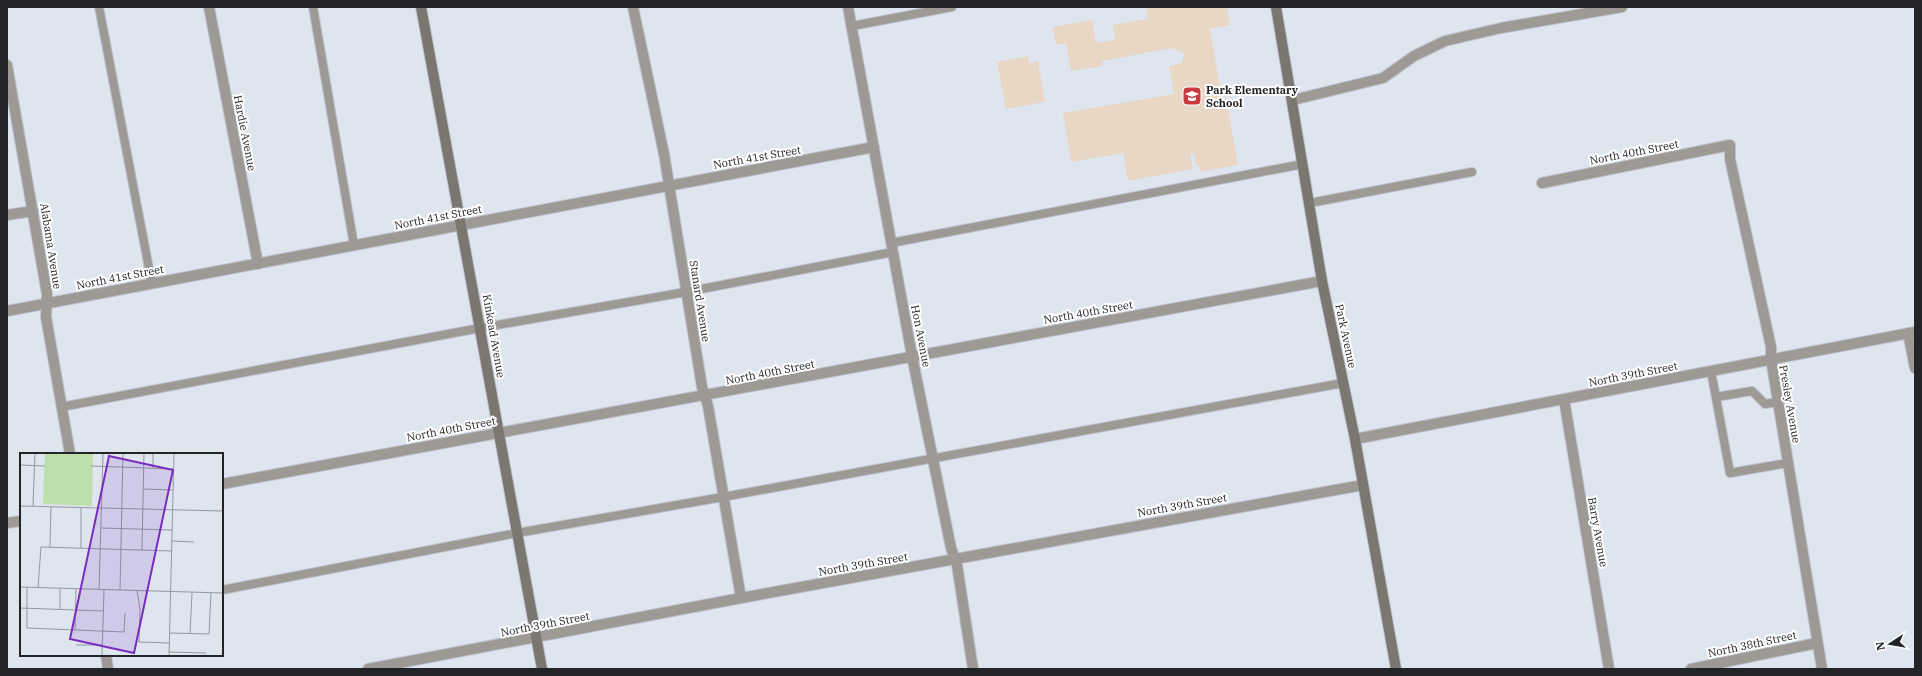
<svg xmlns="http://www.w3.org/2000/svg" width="1922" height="676" font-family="'IBM Plex Serif',serif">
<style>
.education{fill:#e9d7c6}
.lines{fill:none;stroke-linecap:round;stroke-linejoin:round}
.lane-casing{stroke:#bdc2cb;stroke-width:10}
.street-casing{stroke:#bdc2cb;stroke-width:12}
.secondary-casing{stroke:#bdc2cb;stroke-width:12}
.lane{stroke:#9d9a96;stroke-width:8}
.street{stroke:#9d9a96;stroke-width:10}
.secondary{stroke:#7a7670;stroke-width:10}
.labels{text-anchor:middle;stroke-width:4;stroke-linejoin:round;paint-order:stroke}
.poi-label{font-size:11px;font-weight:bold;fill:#222427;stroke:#fff;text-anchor:start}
.street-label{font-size:11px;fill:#222427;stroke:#fff}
.inset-road{fill:none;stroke:#93989f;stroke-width:1}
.view{fill:#7b2cbf;fill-opacity:0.15;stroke:#7b2cbf;stroke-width:2}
.inset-edge{fill:none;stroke:#222427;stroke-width:2}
</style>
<rect width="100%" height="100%" fill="#dfe5ef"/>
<!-- education -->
<path class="education" d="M1146 7H1227L1230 25 1210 29 1222 98 1226 97 1238 165 1199 172 1201 167 1196 165 1194 153 1190 154 1193 169 1128 181 1123 153 1071 162 1063 113 1174 94 1169 66 1182 63 1184 54 1172 48 1103 61 1102 66 1071 71 1066 43 1056 45 1053 27 1092 20 1096 43 1115 40 1113 25 1148 19Z
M1028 56 1029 63 1038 61 1045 102 1006 109 997 62Z"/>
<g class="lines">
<!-- lane casing -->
<g class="lane-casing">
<path id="lane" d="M99 7 152 284
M313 7 354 245
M852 26 952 7
M1310 203 1472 172
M891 243 1303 164
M1711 371 1730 473 1788 463
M1716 397 1752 391 1765 404 1778 402
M61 407 480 328 686 292 893 252
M222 590 517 533 723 497 1343 383"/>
</g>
<!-- street casing -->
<g class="street-casing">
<path id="street" d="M209 7 258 264
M633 7 664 154 702 387 708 406 741 598
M848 7 912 356 951 548 957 565 973 669
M7 65 47 294 46 317 70 454
M1293 100 1383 78 1414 56 1445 41 1501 28 1622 7
M1542 183 1730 145V159L1771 347V359L1822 669
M7 215 33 211
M7 311 874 147
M1908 333 1915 368
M1564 399 1609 669
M1355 439 1915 332
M222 484 1322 281
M7 523 21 521
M106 655 108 669
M368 669 741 598 1363 485
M1691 669 1817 643"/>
</g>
<!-- secondary casing -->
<g class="secondary-casing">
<path id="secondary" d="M421 7 542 669
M1276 7 1322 281 1355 439 1396 669"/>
</g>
<!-- lane -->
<use href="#lane" class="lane"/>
<!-- street -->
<use href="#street" class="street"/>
<!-- secondary -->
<use href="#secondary" class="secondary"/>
</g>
<!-- icons -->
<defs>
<g id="school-square" transform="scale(1)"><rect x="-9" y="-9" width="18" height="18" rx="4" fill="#c83940" stroke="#fff"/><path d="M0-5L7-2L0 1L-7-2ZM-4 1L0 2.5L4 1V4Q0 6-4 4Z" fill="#fff"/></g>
</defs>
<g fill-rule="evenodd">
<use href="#school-square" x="1192" y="96"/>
</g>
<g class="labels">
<!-- poi labels -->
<g class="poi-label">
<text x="1206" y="94">Park Elementary<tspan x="1206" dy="13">School</tspan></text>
</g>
<!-- street labels -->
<g class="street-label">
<text transform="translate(245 133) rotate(79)" y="4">Hardie Avenue</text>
<text transform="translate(1634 152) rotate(-11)" y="4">North 40th Street</text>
<text transform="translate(757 157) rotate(-10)" y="4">North 41st Street</text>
<text transform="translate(438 217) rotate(-11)" y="4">North 41st Street</text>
<text transform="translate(51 246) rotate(81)" y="4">Alabama Avenue</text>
<text transform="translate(120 277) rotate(-11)" y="4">North 41st Street</text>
<text transform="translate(700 301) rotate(81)" y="4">Stanard Avenue</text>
<text transform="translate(1088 312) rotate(-10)" y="4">North 40th Street</text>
<text transform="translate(494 336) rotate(80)" y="4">Kinkead Avenue</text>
<text transform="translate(921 336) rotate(79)" y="4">Hon Avenue</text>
<text transform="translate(1346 336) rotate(78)" y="4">Park Avenue</text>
<text transform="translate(770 372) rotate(-11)" y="4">North 40th Street</text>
<text transform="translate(1633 374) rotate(-11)" y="4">North 39th Street</text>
<text transform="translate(1790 404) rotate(80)" y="4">Presley Avenue</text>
<text transform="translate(451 429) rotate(-11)" y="4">North 40th Street</text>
<text transform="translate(1182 505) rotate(-10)" y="4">North 39th Street</text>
<text transform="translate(1598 532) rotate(80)" y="4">Barry Avenue</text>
<text transform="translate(863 564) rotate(-10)" y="4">North 39th Street</text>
<text transform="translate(545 624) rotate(-11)" y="4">North 39th Street</text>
<text transform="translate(1752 644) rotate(-12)" y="4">North 38th Street</text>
</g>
</g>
<!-- overview -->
<g transform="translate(20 453)">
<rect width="203" height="203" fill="#dfe5ef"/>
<path d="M25 0H73L72 53 23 51Z" fill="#bddfab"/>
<path class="inset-road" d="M0 12 25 13M71 13 154 16M133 15V0M123 36 153 37M0 53 203 58M13 53 15 0M81 75 152 77M152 88 174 89M30 94 31 53M61 95V54M122 97 124 0M0 134 203 140M7 135V175L104 179 105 160M18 135 21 94 152 98M79 137 83 0M100 137 103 0M117 138 120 156 119 189 149 190M0 155 83 158M40 156V136M55 177 56 136M150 180 189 181 191 140M170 181 172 140M56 192H83M149 199 186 200M82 203 84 137M149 203 154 0"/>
<path class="view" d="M89 3 153 17 114 200 50 186Z"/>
<rect width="203" height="203" class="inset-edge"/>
</g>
<!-- border -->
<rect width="1922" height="676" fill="none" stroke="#222427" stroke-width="16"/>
<!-- north arrow -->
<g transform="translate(1890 644) rotate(258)" stroke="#ffffff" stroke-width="3" paint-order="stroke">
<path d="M0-3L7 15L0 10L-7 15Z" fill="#222427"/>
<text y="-6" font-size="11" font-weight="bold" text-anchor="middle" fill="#222427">N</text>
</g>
</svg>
